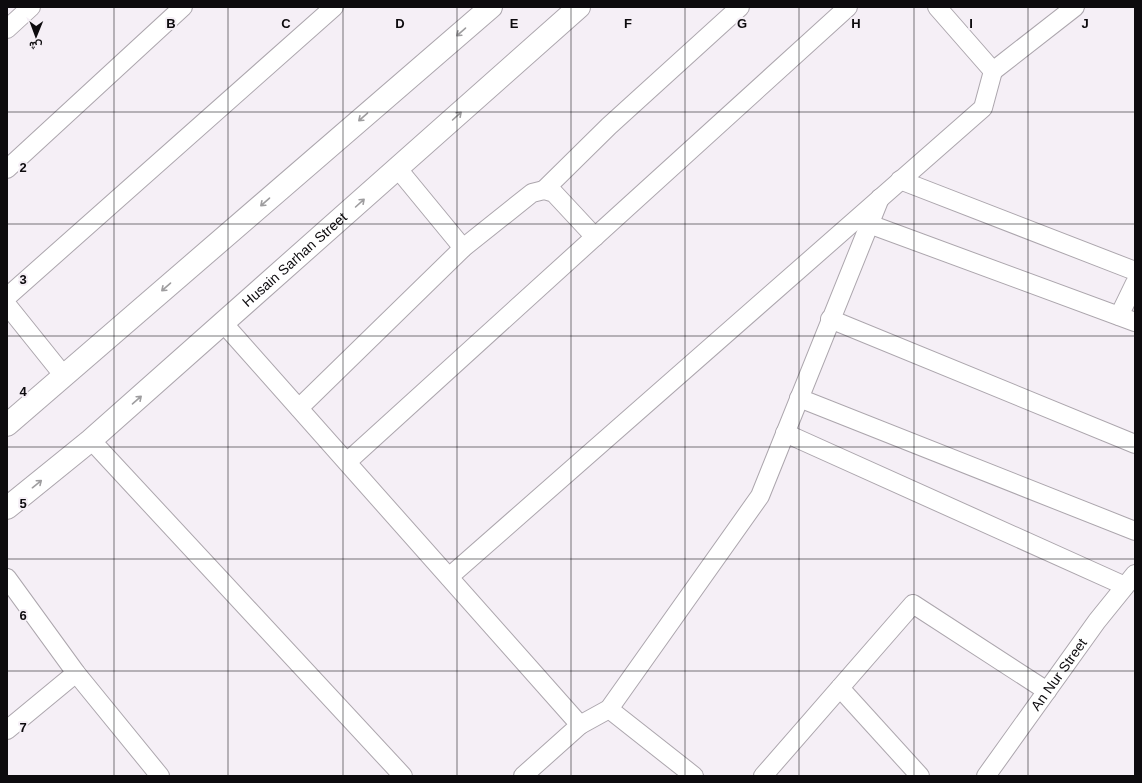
<svg xmlns="http://www.w3.org/2000/svg" width="1142" height="783" font-family="Arial,Vazirmatn,sans-serif">
<style>
.lines{fill:none;stroke-linecap:round;stroke-linejoin:round}
.minor-casing{stroke:#aca6ad;stroke-width:20}
.tertiary-casing{stroke:#aca6ad;stroke-width:24}
.minor{stroke:#fff;stroke-width:18}
.tertiary{stroke:#fff;stroke-width:22}
.oneway{stroke:#9e9d9f}
.grid{fill:none;stroke:#0d0b0e;stroke-width:1;stroke-opacity:0.55}
.labels{text-anchor:middle;stroke-width:4;stroke-linejoin:round;paint-order:stroke}
.street-label{font-size:14px;fill:#0d0b0e;stroke:#f5eff6}
.grid-label{font-size:13px;text-anchor:middle;font-weight:bold;fill:#0d0b0e;stroke:#f5eff6;stroke-width:4;stroke-linejoin:round;paint-order:stroke}
</style>
<rect width="100%" height="100%" fill="#f5eff6"/>
<g class="lines">
<!-- minor casing -->
<g class="minor-casing">
<g id="minor">
<path d="M7 29 31 7"/>
<path d="M993 71 1075 7"/>
<path d="M7 169 183 7"/>
<path d="M398 169 463 248"/>
<path d="M900 180 1135 271"/>
<path d="M544 190 609 126 740 7"/>
<path d="M869 224 1135 322"/>
<path d="M7 297 334 7"/>
<path d="M7 305 64 376"/>
<path d="M1119 316 1135 283"/>
<path d="M830 319 1135 444"/>
<path d="M224 324 580 725 609 709 760 496 880 198"/>
<path d="M799 398 1135 531"/>
<path d="M299 408 463 248 532 193 544 190 554 193 595 237"/>
<path d="M785 433 1125 586"/>
<path d="M91 440 403 776"/>
<path d="M347 462 848 7"/>
<path d="M449 577 983 108 993 71 937 7"/>
<path d="M7 578 76 673 160 776"/>
<path d="M840 688 920 776"/>
<path d="M609 709 694 776"/>
<path d="M7 730 76 673"/>
<path d="M523 776 580 725"/>
<path d="M763 776 913 604 1047 691"/>
<path id="s1" d="M986 776 1097 621 1135 574"/>
</g>
</g>
<!-- tertiary casing -->
<g class="tertiary-casing">
<g id="tertiary">
<path d="M7 425 491 7"/>
<path id="s2" d="M7 508 91 440 579 7"/>
</g>
</g>
<!-- minor -->
<use href="#minor" class="minor"/>
<!-- tertiary -->
<use href="#tertiary" class="tertiary"/>
</g>
<!-- one-way arrows -->
<defs><path id="oneway-shaft" d="M-6 0H5M1.5-3L5.5 0L1.5 3" fill="none" stroke-width="1.6" stroke-linecap="round" stroke-linejoin="round"/></defs>
<g class="oneway">
<use href="#oneway-shaft" transform="translate(461 32) rotate(139)"/>
<use href="#oneway-shaft" transform="translate(457 116) rotate(-42)"/>
<use href="#oneway-shaft" transform="translate(363 117) rotate(139)"/>
<use href="#oneway-shaft" transform="translate(265 202) rotate(139)"/>
<use href="#oneway-shaft" transform="translate(360 203) rotate(-42)"/>
<use href="#oneway-shaft" transform="translate(166 287) rotate(139)"/>
<use href="#oneway-shaft" transform="translate(137 400) rotate(-41)"/>
<use href="#oneway-shaft" transform="translate(37 484) rotate(-39)"/>
</g>
<!-- grid -->
<path class="grid" d="M114 7V776M228 7V776M343 7V776M457 7V776M571 7V776M685 7V776M799 7V776M914 7V776M1028 7V776M7 112H1135M7 224H1135M7 336H1135M7 447H1135M7 559H1135M7 671H1135"/>
<g class="labels">
<!-- street labels -->
<g class="street-label">
<text dy="5" stroke="none"><textPath href="#s2" startOffset="380">Husain Sarhan Street</textPath></text>
<text dy="5" stroke="none"><textPath href="#s1" startOffset="125">An Nur Street</textPath></text>
</g>
</g>
<g class="grid-label">
<text x="171" y="28">B</text>
<text x="286" y="28">C</text>
<text x="400" y="28">D</text>
<text x="514" y="28">E</text>
<text x="628" y="28">F</text>
<text x="742" y="28">G</text>
<text x="856" y="28">H</text>
<text x="971" y="28">I</text>
<text x="1085" y="28">J</text>
<text x="23" y="172">2</text>
<text x="23" y="284">3</text>
<text x="23" y="396">4</text>
<text x="23" y="508">5</text>
<text x="23" y="620">6</text>
<text x="23" y="732">7</text>
</g>
<!-- border -->
<rect width="1142" height="783" fill="none" stroke="#0d0b0e" stroke-width="16"/>
<!-- north arrow -->
<g transform="translate(36 36) rotate(181)" stroke="#f5eff6" stroke-width="3" paint-order="stroke">
<path d="M0-3L7 15L0 10L-7 15Z" fill="#0d0b0e"/>
<text y="-6" font-size="11" font-weight="bold" text-anchor="middle" fill="#0d0b0e">ش</text>
</g>
</svg>
